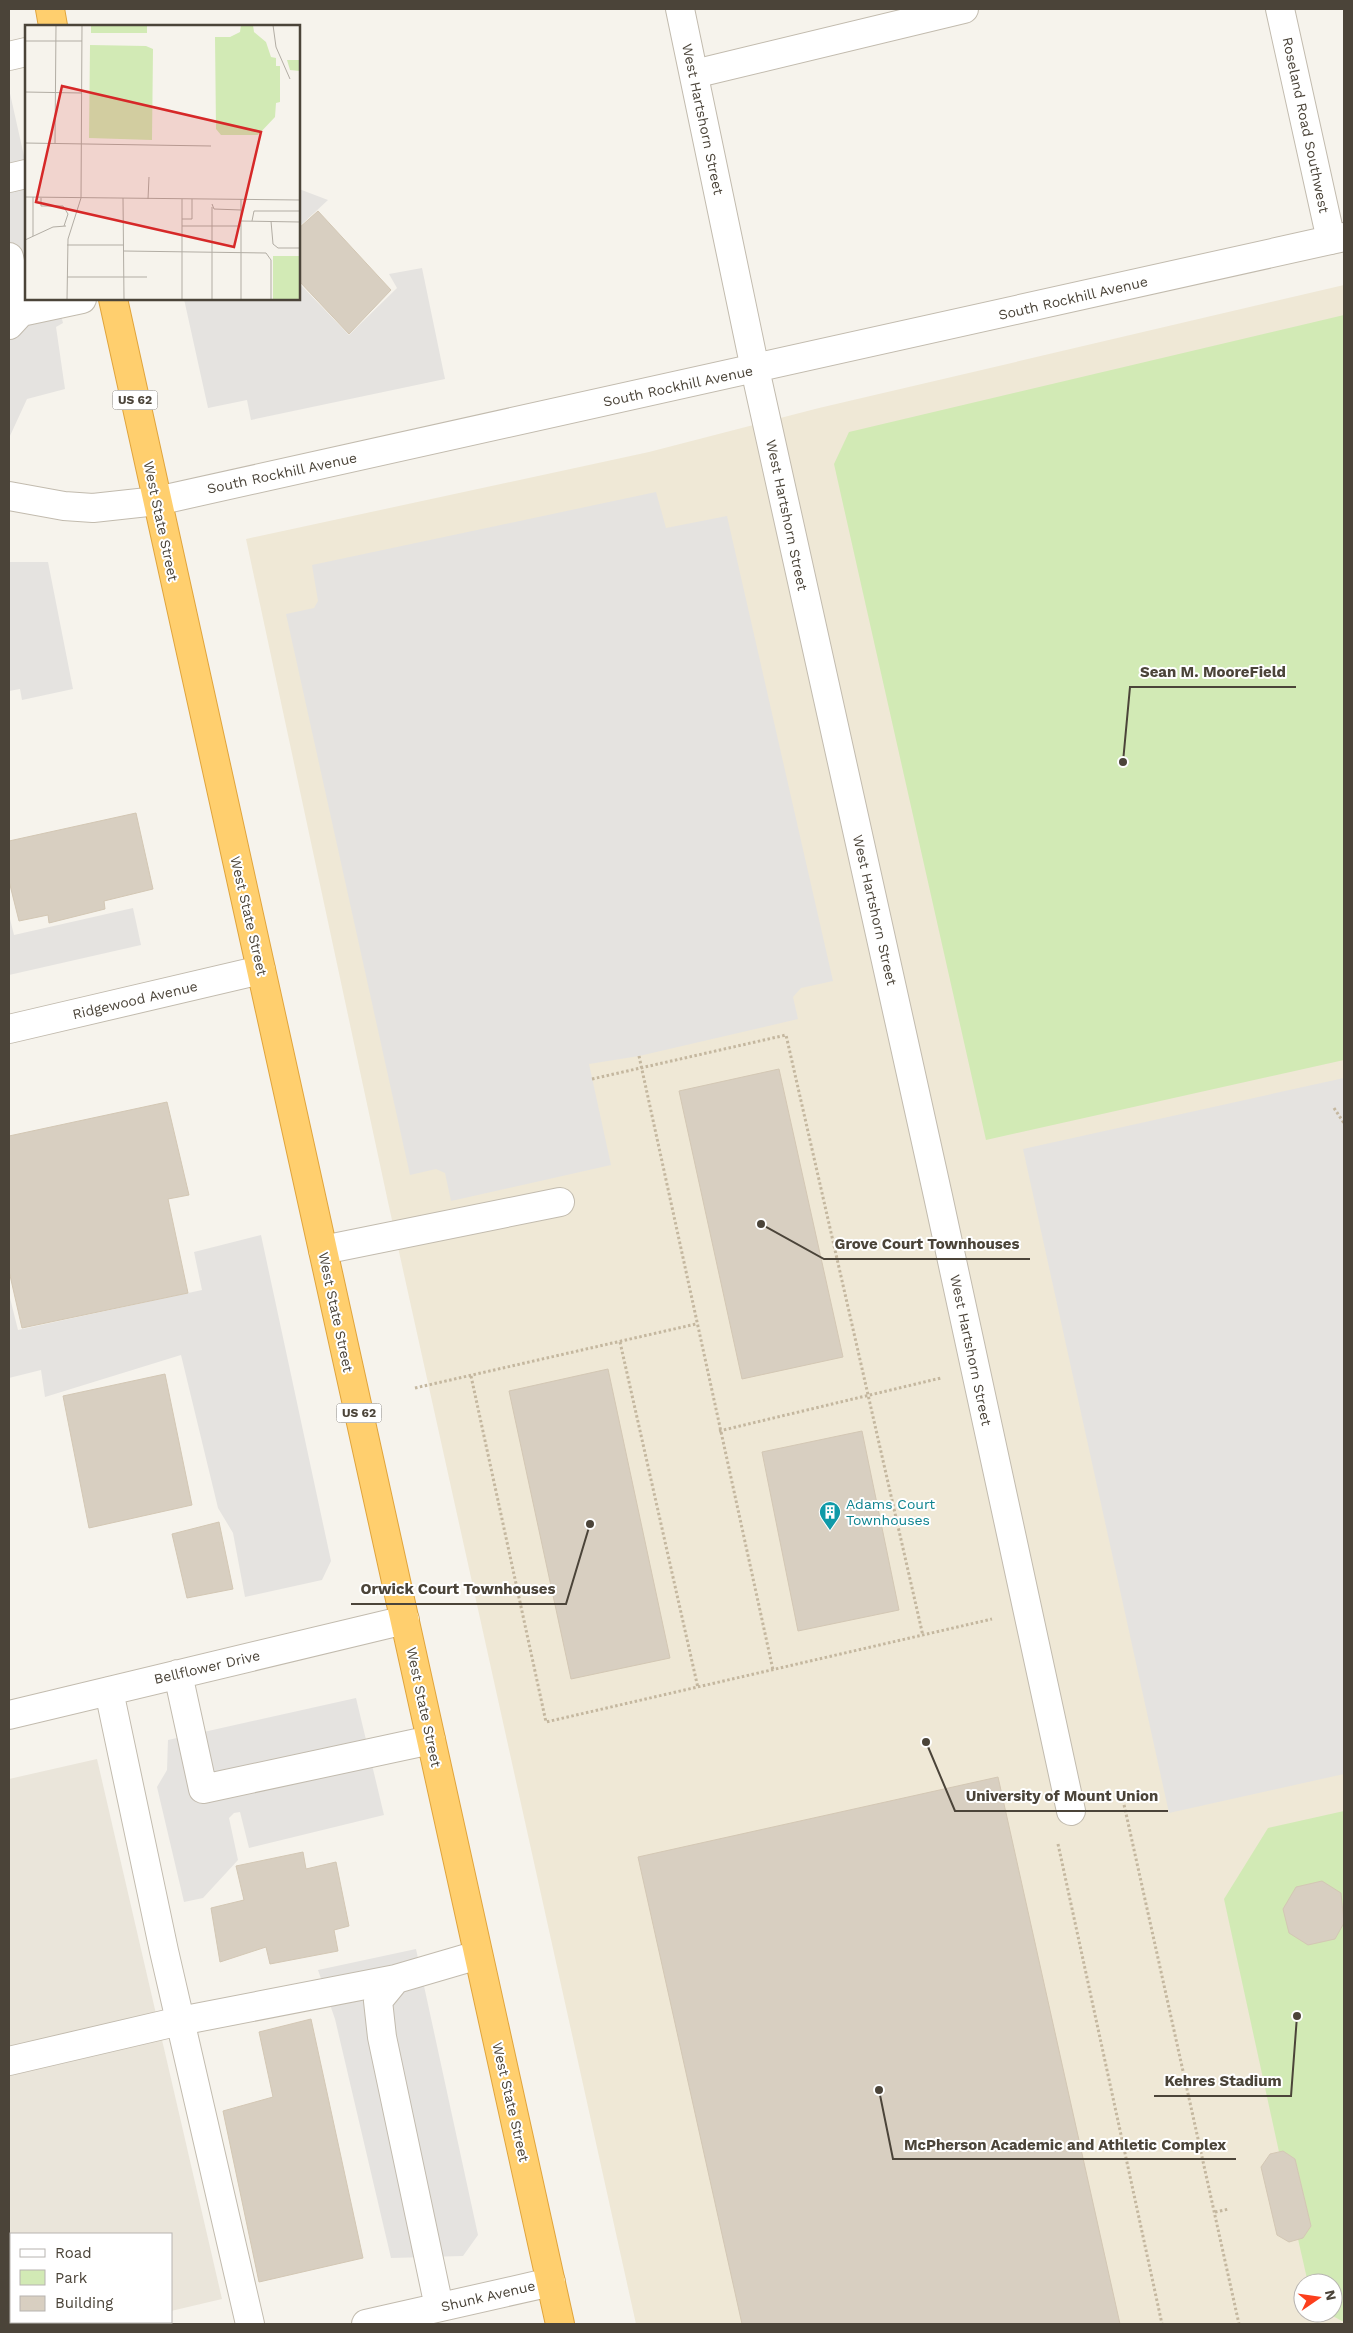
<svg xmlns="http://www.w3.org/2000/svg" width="1353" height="2333" font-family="'Work Sans',sans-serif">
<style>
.residential{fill:#eae5da}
.education{fill:#efe8d6;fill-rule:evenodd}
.green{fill:#d2eab5}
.parking{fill:#e5e3e0}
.building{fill:#d8cfc1;stroke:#d3c7b4}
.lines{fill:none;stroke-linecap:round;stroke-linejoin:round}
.minor-casing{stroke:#c2bbae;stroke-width:30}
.highway-casing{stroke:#e0a43c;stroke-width:30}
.path{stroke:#c4b79f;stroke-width:3;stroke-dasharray:2.5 2.5;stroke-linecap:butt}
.minor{stroke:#fff;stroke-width:28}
.highway{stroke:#ffcf6e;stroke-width:28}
.labels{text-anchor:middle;stroke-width:4;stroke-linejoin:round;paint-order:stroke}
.shield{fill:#fff;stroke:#817c74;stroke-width:1}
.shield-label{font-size:12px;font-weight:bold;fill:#4b4439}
.street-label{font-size:14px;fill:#4b4439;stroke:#fff}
.culture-label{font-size:14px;fill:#0d838f;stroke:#fff;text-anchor:start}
.inset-road{fill:none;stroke:#b2ada4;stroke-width:1}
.view{fill:#d62828;fill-opacity:0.15;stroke:#d62828;stroke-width:2.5}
.inset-edge{fill:none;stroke:#4b4439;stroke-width:2.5}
.leader{fill:none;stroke:#4b4439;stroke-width:2}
.callout-dot{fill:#4b4439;stroke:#fff;stroke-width:2}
.callout-label{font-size:15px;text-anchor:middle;font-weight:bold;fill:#4b4439;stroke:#fff;stroke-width:4;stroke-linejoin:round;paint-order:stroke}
</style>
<rect width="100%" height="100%" fill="#f6f3ec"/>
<!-- residential -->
<path class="residential" d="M97 1759 222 2299 171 2311V2234H11V2322H126L116 2324H9V1779Z"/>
<!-- education -->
<path class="education" d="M1344 285V2324H636L388 1202 246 539 649 452 819 408ZM1303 2283H1333V2313H1303Z"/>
<!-- green -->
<path class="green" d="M1344 315V1060L986 1140 834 464 849 432Z
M1344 1811V2322L1327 2313H1333V2283H1308L1298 2239 1303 2238 1311 2226 1295 2159 1283 2151 1279 2152 1224 1899 1268 1828Z"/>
<!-- parking -->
<path class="parking" d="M9 89 26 165V299H57L63 323 56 327 65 389 27 399 9 438Z
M299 189 328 200 299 227Z
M422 268 445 379 251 420 247 400 208 408 184 299H299V283L349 335 397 288 389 274Z
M656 492 666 528 727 516 833 981 801 988 793 997 798 1019 639 1056 589 1064 611 1165 451 1201 445 1173 436 1169 410 1175 286 614 314 608 318 601 312 565Z
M9 562H48L73 689 22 700 20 689 9 691Z
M133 908 141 945 9 975V915L14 935Z
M1344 1078V1774L1169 1813 1023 1149Z
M261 1235 331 1561 322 1580 245 1597 233 1533 218 1508 181 1355 45 1397 41 1370 9 1378V1294L18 1330 202 1290 194 1252Z
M356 1698 384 1815 249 1848 240 1812 234 1813 229 1818 238 1860 203 1898 184 1902 157 1787 167 1770 168 1740Z
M416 1949 478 2235 463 2256 391 2258 335 2019 318 1970Z"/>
<!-- building -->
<path class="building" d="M318 211 391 290 349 334 299 281V228Z
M136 813 153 889 104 901 105 909 49 923 48 915 19 921 9 881V841Z
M779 1069 843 1357 742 1379 679 1091Z
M167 1102 189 1195 168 1199 188 1293 22 1328 9 1271V1136Z
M608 1369 670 1658 571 1679 509 1391Z
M165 1374 192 1505 89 1528 63 1396Z
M862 1431 899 1610 798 1631 762 1452Z
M219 1522 233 1589 187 1598 172 1534Z
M998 1777 1120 2324H742L638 1857Z
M303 1852 306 1869 336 1862 349 1926 334 1930 338 1951 270 1964 266 1947 220 1962 211 1908 244 1900 236 1866Z
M1322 1881 1341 1893 1344 1923 1335 1939 1308 1945 1289 1933 1283 1909 1296 1887Z
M311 2019 363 2258 259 2282 223 2111 273 2097 259 2032Z
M1283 2151 1295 2159 1311 2226 1303 2238 1289 2242 1277 2235 1261 2167 1270 2154Z"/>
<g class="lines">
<!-- minor casing -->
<g class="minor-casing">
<path id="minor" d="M680 9 755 369 938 1196 1071 1811
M1280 9 1331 240
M9 56 26 52
M694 74 964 9
M9 178 26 174
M9 257 21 312 9 325
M21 312 82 299
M9 496 64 506 93 508 157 501 1344 237
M9 1029 261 970
M323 1250 560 1202
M178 1674 203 1789 431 1740
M109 1691 164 1951 250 2324
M9 1715 405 1620
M9 2061 180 2021 396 1979
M439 2307 382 2037 378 2001 396 1979 478 1955
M366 2324 551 2282"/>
</g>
<!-- highway casing -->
<g class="highway-casing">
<path id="highway" d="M50 9 53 26
M113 299 560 2324"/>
</g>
<!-- path -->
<path class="path" d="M639 1056 773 1670
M592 1079 786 1035 923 1636
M1334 1108 1344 1123
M620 1342 698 1688
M471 1376 546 1722 992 1619
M415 1388 696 1324
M719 1431 941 1378
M1123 1800 1239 2324
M1058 1844 1162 2324
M1215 2212 1229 2209"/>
<!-- minor -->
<use href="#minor" class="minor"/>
<!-- highway -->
<use href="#highway" class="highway"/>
</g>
<!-- icons -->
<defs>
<g id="building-pin" transform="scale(1.125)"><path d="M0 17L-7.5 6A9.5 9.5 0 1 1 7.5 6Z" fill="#0f9aa8" stroke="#fff"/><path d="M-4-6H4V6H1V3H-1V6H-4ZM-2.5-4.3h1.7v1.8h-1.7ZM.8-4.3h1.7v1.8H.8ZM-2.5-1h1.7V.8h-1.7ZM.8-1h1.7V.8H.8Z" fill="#fff"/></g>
</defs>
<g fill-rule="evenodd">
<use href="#building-pin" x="830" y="1512"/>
</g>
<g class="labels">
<!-- shield labels -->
<g class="shield">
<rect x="112.5" y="390.5" width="45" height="19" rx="4"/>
<rect x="336.5" y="1403.5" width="45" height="19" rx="4"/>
</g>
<g class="shield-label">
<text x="135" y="404">US 62</text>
<text x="359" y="1417">US 62</text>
</g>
<!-- street labels -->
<g class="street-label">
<text transform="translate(703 119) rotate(78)" y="5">West Hartshorn Street</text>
<text transform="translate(1306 125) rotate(78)" y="5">Roseland Road Southwest</text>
<text transform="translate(1073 298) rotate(-13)" y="5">South Rockhill Avenue</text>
<text transform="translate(678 386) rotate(-12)" y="5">South Rockhill Avenue</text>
<text transform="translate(282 473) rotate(-12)" y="5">South Rockhill Avenue</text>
<text transform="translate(787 515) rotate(78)" y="5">West Hartshorn Street</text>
<text transform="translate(161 521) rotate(78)" y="5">West State Street</text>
<text transform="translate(875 910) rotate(77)" y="5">West Hartshorn Street</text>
<text transform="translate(249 916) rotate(77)" y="5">West State Street</text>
<text transform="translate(135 1000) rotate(-13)" y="5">Ridgewood Avenue</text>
<text transform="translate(336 1312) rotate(78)" y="5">West State Street</text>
<text transform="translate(971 1350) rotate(78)" y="5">West Hartshorn Street</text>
<text transform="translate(207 1667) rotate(-13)" y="5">Bellflower Drive</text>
<text transform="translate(424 1707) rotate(78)" y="5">West State Street</text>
<text transform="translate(511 2102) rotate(77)" y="5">West State Street</text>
<text transform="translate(488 2296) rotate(-13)" y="5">Shunk Avenue</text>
</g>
<!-- culture labels -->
<g class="culture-label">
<text x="846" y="1509">Adams Court<tspan x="846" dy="16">Townhouses</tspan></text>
</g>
</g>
<!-- overview -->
<g transform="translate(25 25)">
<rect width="275" height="275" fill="#f6f3ec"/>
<path d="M66 0H122V8H66ZM216 0H228L229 7 241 17 246 32 251 33V41H255V77L251 78 250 92 233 110H196L191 104 190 12H205L215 7ZM65 20 121 21 128 24 127 115 64 113ZM262 35H275V46L265 45ZM248 231H275V275H248Z" fill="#d2eab5"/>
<path class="inset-road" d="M248 0 251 22 265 54M0 16H57M0 67 57 68M0 118 186 121M30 119 31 0M0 172 275 175M16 173V181H38L43 189 39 201M98 173 99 275M123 174 124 152M157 174V275M216 174V275M187 179 189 184 216 185M187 182V275M157 194H167V174M216 196 275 197M227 196 229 186H275M246 196 248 219 253 223H275M157 201H216M8 211V172M0 215 28 202 41 201M42 220H99M99 226 241 228 246 235V275M42 252H122M42 275 43 214 56 173 57 0"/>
<path class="view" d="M37 61 236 107 209 222 11 177Z"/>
<rect width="275" height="275" class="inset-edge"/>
</g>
<!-- callouts -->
<path class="leader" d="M1123 762L1130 687H1296M761 1224L824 1259H1030M590 1524L566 1604H351M926 1742L955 1811H1168M1297 2016L1291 2096H1154M879 2090L893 2159H1236"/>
<g class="callout-dot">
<circle cx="1123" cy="762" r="5"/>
<circle cx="761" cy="1224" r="5"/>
<circle cx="590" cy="1524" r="5"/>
<circle cx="926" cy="1742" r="5"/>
<circle cx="1297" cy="2016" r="5"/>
<circle cx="879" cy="2090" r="5"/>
</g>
<g class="callout-label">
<text x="1213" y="677">Sean M. MooreField</text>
<text x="927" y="1249">Grove Court Townhouses</text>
<text x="458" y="1594">Orwick Court Townhouses</text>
<text x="1062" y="1801">University of Mount Union</text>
<text x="1223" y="2086">Kehres Stadium</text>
<text x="1065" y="2150">McPherson Academic and Athletic Complex</text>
</g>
<!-- border -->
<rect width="1353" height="2333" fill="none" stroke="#4b4439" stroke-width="20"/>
<!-- legend -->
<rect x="10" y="2233" width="162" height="90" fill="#ffffff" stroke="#b7b4b0"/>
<rect x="20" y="2249" width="25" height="8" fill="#ffffff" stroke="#b7b4b0"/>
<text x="55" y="2258" font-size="15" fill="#4b4439">Road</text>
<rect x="20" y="2270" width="25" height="15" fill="#d2eab5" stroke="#b7b4b0"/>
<text x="55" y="2283" font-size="15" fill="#4b4439">Park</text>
<rect x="20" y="2296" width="25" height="15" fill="#d8cfc1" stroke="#b7b4b0"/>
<text x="55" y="2308" font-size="15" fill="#4b4439">Building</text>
<!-- north arrow -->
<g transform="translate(1318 2298) rotate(77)"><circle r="24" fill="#ffffff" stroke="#b7b4b0"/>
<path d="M0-4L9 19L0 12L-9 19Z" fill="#fc3f1d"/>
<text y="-8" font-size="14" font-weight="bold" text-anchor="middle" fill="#4b4439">N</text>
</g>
</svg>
